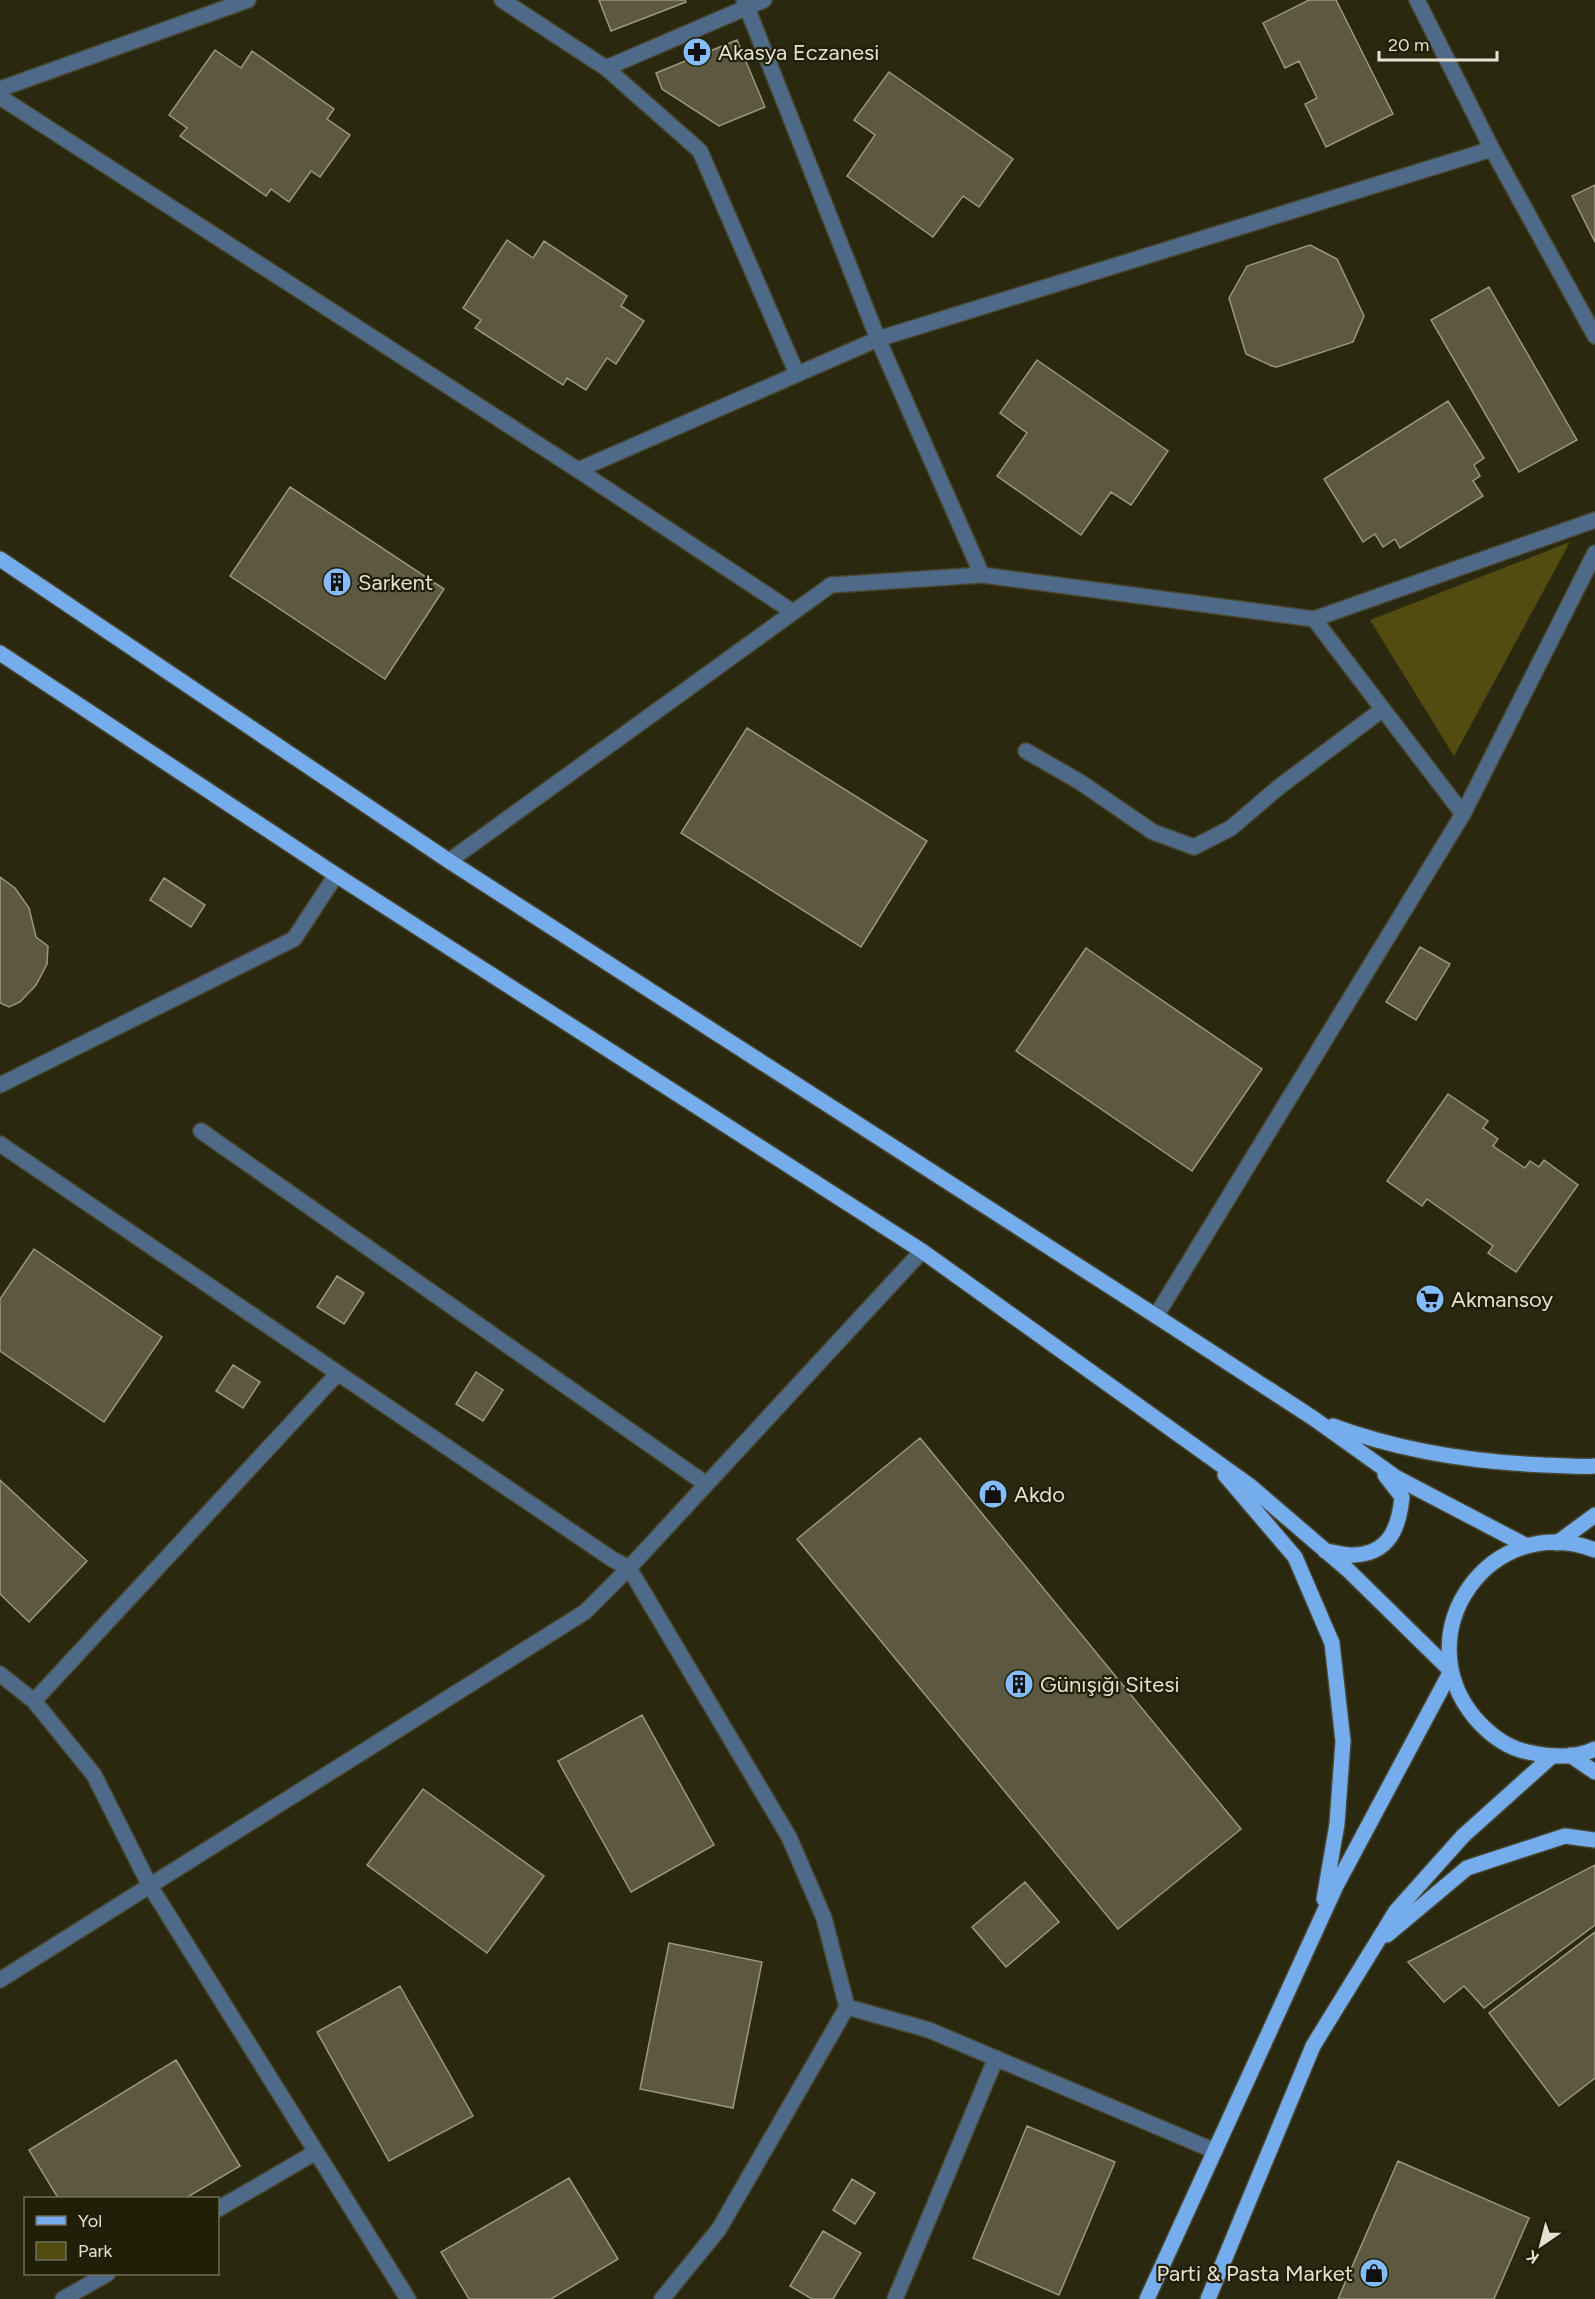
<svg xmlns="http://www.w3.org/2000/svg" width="1595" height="2299" font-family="Figtree,sans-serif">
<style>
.green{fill:#534c11}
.building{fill:#5c5940;stroke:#9a977b;stroke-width:1.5}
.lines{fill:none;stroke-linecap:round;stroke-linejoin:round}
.minor-casing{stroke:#48462f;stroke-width:18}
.major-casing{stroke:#48462f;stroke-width:18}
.minor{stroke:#4f6a89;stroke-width:15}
.major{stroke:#74acec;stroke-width:15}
.labels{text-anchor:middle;stroke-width:4.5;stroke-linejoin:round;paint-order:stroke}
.poi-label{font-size:22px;fill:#e3e2d3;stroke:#211f07;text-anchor:start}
</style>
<rect width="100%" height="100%" fill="#2b2810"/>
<!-- green -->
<path class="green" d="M1570 542 1454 756 1370 620Z"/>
<!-- building -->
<path class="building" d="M599 0H685L686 2 611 31Z
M1309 0H1336L1393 114 1326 147 1305 104 1317 98 1299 61 1285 68 1263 23Z
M737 40 765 107 719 126 662 89 656 73Z
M215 50 241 68 252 51 334 109 327 119 350 135 320 177 311 171 289 202 271 189 266 196 180 136 187 128 169 115Z
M889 72 1013 159 979 207 963 196 933 237 847 176 875 135 854 120Z
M1595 185V242L1572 196Z
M507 240 533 258 544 241 627 296 621 306 644 321 616 364 607 358 586 390 567 378 563 385 475 328 481 320 463 308Z
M1310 245 1337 259 1364 316 1353 342 1277 367 1272 366 1246 354 1229 298 1247 266Z
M1489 287 1577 440 1519 472 1431 320Z
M1037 360 1168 451 1131 505 1111 492 1081 535 997 476 1027 433 1000 413Z
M1448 401 1484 458 1474 465 1480 476 1473 481 1483 496 1400 548 1395 539 1383 547 1375 534 1363 542 1324 479Z
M290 487 444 589 385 679 230 576Z
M747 728 927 841 861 947 681 833Z
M0 877 15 888 29 908 36 937 48 946 47 964 36 985 20 1002 9 1007 0 1003Z
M164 878 205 905 191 927 150 900Z
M1420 947 1450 964 1416 1020 1386 1002Z
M1086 948 1262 1069 1192 1171 1016 1051Z
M1448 1094 1488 1121 1483 1128 1498 1139 1493 1146 1525 1168 1530 1161 1539 1167 1544 1160 1578 1185 1516 1272 1488 1253 1493 1246 1427 1199 1422 1206 1387 1181Z
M34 1249 162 1337 104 1422 0 1351V1299Z
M337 1276 364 1293 344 1324 317 1307Z
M233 1365 260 1382 243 1408 216 1391Z
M476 1372 503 1390 483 1421 456 1404Z
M920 1438 1241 1829 1118 1929 797 1539Z
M0 1480 87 1561 29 1622 0 1594Z
M642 1715 714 1845 631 1892 558 1761Z
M423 1789 544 1876 487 1953 367 1865Z
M1595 1865V1925L1484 2008 1464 1986 1444 2002 1408 1962Z
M1025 1882 1059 1922 1006 1967 972 1927Z
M1595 1932V2078L1559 2106 1489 2013Z
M669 1943 762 1962 733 2108 640 2089Z
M400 1986 473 2116 389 2161 317 2032Z
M176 2060 240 2166 186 2198H58L29 2150Z
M1027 2126 1115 2162 1059 2295 973 2258Z
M1398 2161 1529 2218 1494 2299H1338Z
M569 2178 618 2259 551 2299H469L441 2252Z
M852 2179 875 2193 855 2224 833 2210Z
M823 2231 861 2253 833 2299H812L790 2286Z"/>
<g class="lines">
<!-- minor casing -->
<g class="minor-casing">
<path id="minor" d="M502 0 606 68 764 0
M744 0 878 339 982 575
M1417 0 1492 149 1595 336
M606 68 700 151 797 374
M0 89 248 0
M0 97 578 470 793 612
M578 470 878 339 1492 149
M1314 619 1595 520
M1026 751 1080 782 1153 832 1194 847 1231 828 1279 787 1383 709
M449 861 831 585 982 575 1314 619 1463 814
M0 1085 294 939 336 875
M201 1131 706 1484
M0 1144 612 1559 629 1568 789 1837 824 1918 847 2007 719 2229 662 2299
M1156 1316 1463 814 1595 553
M0 1674 34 1701 94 1775 150 1886 408 2299
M34 1701 338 1373
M0 1980 585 1612 629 1568 922 1251
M847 2007 929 2030 1215 2151
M218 2209 316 2152
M63 2299 107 2274
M895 2299 996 2058"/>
</g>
<!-- major casing -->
<g class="major-casing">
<path id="major" d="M0 559 449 861 1156 1316 1313 1418 1397 1478 1527 1546
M0 653 336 875 922 1251 1249 1485 1348 1570 1451 1671 1336 1886 1147 2299
M1333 1426C1401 1451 1472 1462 1544 1465 1561 1465 1579 1468 1595 1466
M1225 1475 1295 1557 1332 1643 1343 1741 1337 1824 1324 1899
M1557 1543 1595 1515
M1595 1550C1491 1510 1404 1633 1475 1718 1489 1734 1507 1748 1528 1752 1550 1757 1574 1759 1595 1749
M1325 1551C1334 1552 1344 1555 1353 1555 1389 1554 1399 1528 1402 1497L1385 1475
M1570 1755 1595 1772
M1387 1935 1467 1868 1565 1836 1595 1840
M1208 2299 1313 2046 1396 1911 1463 1836 1551 1757"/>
</g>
<!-- minor -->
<use href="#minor" class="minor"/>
<!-- major -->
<use href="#major" class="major"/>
</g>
<!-- icons -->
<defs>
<g id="pharmacy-disc" transform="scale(1.5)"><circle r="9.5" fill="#84bcfb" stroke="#211f07"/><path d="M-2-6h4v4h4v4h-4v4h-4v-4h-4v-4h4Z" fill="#111"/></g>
<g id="building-disc" transform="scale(1.5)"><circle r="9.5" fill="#84bcfb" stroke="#211f07"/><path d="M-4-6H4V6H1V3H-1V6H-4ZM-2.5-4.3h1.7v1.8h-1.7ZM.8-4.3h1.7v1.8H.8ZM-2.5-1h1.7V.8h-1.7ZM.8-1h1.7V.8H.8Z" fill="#111"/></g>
<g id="supermarket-disc" transform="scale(1.5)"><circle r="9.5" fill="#84bcfb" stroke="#211f07"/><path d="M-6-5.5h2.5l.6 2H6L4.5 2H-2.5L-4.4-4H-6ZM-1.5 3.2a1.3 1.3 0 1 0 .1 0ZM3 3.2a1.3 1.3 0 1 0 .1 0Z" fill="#111"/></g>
<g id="shop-disc" transform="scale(1.5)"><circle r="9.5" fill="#84bcfb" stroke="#211f07"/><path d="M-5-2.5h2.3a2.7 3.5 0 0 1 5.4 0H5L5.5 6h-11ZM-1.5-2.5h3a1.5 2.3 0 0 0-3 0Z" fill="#111"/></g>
</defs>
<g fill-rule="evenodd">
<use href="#pharmacy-disc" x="697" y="52"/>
<use href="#building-disc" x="337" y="582"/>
<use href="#supermarket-disc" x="1430" y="1299"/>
<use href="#shop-disc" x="993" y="1494"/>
<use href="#building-disc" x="1019" y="1684"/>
<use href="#shop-disc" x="1374" y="2273"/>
</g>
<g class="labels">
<!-- poi labels -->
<g class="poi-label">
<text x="718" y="60">Akasya Eczanesi</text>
<text x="358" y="590">Sarkent</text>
<text x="1451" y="1307">Akmansoy</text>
<text x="1014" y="1502">Akdo</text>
<text x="1040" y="1692">Günışığı Sitesi</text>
<text x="1353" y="2281" text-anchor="end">Parti &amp; Pasta Market</text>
</g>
</g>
<!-- legend -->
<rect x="24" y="2197" width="195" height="78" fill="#211f07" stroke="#6f6d59" stroke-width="1.5"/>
<rect x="36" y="2216" width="30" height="9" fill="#74acec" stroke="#6f6d59" stroke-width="1.5"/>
<text x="78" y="2227" font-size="18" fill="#e3e2d3">Yol</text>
<rect x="36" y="2242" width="30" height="18" fill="#534c11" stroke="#6f6d59" stroke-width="1.5"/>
<text x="78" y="2257" font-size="18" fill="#e3e2d3">Park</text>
<!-- north arrow -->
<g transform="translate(1541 2245) rotate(215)" stroke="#211f07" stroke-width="4.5" paint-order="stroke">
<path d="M0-4.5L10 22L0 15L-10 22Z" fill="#e3e2d3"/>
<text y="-9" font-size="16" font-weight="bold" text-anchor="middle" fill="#e3e2d3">K</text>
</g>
<!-- scale -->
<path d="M1379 51v9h118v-9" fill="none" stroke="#e3e2d3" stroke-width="3"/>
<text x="1388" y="51" font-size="18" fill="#e3e2d3" stroke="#211f07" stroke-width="4.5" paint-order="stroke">20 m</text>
</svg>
